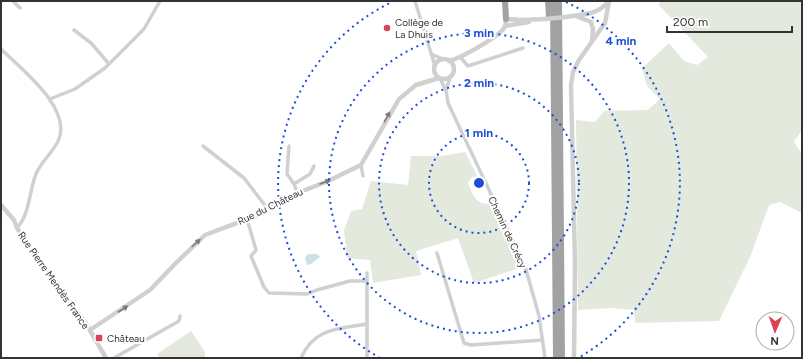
<svg xmlns="http://www.w3.org/2000/svg" width="803" height="359" font-family="Figtree,sans-serif">
<style>
.green{fill:#e3e9dd}
.water{fill:#cee1ea}
.lines{fill:none;stroke-linecap:round;stroke-linejoin:round}
.minor{stroke:#d0d0d0;stroke-width:3.5}
.tertiary{stroke:#d0d0d0;stroke-width:4.5}
.trunk{stroke:#a2a2a2;stroke-width:6}
.tertiary-bridge{stroke:#d0d0d0;stroke-width:4.5}
.oneway{fill:#7a7a7a}
.ring{fill:none;stroke:#1d4ed8;stroke-width:2;stroke-dasharray:2 4}
.poi-dot{fill:#db4455;stroke:#fff;stroke-width:1.5}
.labels{text-anchor:middle;stroke-width:4;stroke-linejoin:round;paint-order:stroke}
.poi-label{font-size:10px;fill:#333;stroke:#fff;text-anchor:start}
.street-label{font-size:10px;fill:#333;stroke:#fff}
.centre{fill:#1d4ed8;stroke:#fff;stroke-width:2}
.ring-label{font-size:12px;text-anchor:middle;font-weight:bold;fill:#1d4ed8;stroke:#fff;stroke-width:4;stroke-linejoin:round;paint-order:stroke}
</style>
<rect width="100%" height="100%" fill="#fff"/>
<!-- green -->
<path class="green" d="M662 1H802V130L794 142 802 154V213L780 202 769 205 750 257 719 321 635 323 634 310 610 308 578 310 576 120 595 122 604 111 648 110 660 99 647 86 642 68 669 43 684 61 697 65 708 57 658 4Z
M465 152 477 175 471 178 468 183C473 196 476 205 492 204L522 267 474 283 458 238 416 251 421 275 373 283 370 260 347 258 344 230 351 211 362 209 371 181 408 185 411 156H442Z
M191 331 205 352V357L160 358 157 354Z"/>
<!-- water -->
<path class="water" d="M308 254H317L320 257 311 264 307 265 305 258Z"/>
<g class="lines">
<!-- minor -->
<path class="minor" d="M13 1 20 8
M415 1 435 66
M74 30 91 43 109 64
M1 49C21 69 71 107 59 139 54 152 41 161 36 174 29 191 30 214 17 228
M431 54 443 59
M461 58 468 66 523 48
M440 78 445 89
M450 78 446 90 448 103 525 266 539 316 545 358
M50 99 75 89 105 68 144 29 160 1
M203 146 244 178 267 208
M289 146 287 174 294 184
M361 165 363 176
M297 192 294 184 310 174 314 166
M247 219 256 250 251 256 264 287 269 293 307 294 317 290 350 281H367
M437 253 464 343 471 345 543 340
M114 358 179 321 180 316
M301 358C314 328 338 329 367 324
M367 358V273"/>
<!-- tertiary -->
<path class="tertiary" d="M576 16 591 22 593 29 592 40
M566 17C584 14 596 16 609 1
M505 26 529 22
M434 69a10 10 0 1 1 20 0a10 10 0 1 1-20 0Z
M449 61C461 58 497 38 504 28 506 26 506 22 506 19L522 20 545 19
M1 205 14 220 17 228 46 271 85 322 106 358
M90 330 150 290 175 264 205 235 258 215 280 200 328 181 361 165 399 99 416 85 439 78
M574 358 575 264 571 85 573 72 579 60 605 23 609 1"/>
<!-- trunk -->
<path class="trunk" d="M505 1 506 19
M548 1 549 17
M553 1 556 358
M559 1 562 358"/>
<!-- tertiary-bridge -->
<path class="tertiary-bridge" d="M545 19 566 17"/>
</g>
<!-- one-way arrows -->
<defs><path id="oneway-solid" d="M-6-.8H1V-3.2L6.5 0L1 3.2V.8H-6Z"/></defs>
<g class="oneway">
<use href="#oneway-solid" transform="translate(387 117) rotate(-61)"/>
<use href="#oneway-solid" transform="translate(325 182) rotate(-21)"/>
<use href="#oneway-solid" transform="translate(196 243) rotate(-42)"/>
<use href="#oneway-solid" transform="translate(123 309) rotate(-33)"/>
</g>
<!-- distance rings -->
<g class="ring">
<circle cx="479" cy="183" r="50"/>
<circle cx="479" cy="183" r="100"/>
<circle cx="479" cy="183" r="150"/>
<path d="M380 358A201 201 0 0 1 392 2M566 2A201 201 0 0 1 578 358"/>
</g>
<!-- markers -->
<g class="poi-dot">
<circle cx="387" cy="28" r="4"/>
<rect x="95" y="334" width="8" height="8" rx="2"/>
</g>
<g class="labels">
<!-- poi labels -->
<g class="poi-label">
<text x="395" y="26">Collège de<tspan x="395" dy="12">La Dhuis</tspan></text>
<text x="107" y="342">Château</text>
</g>
<!-- street labels -->
<g class="street-label">
<text transform="translate(270 206) rotate(-26)" y="4">Rue du Château</text>
<text transform="translate(508 232) rotate(65)" y="4">Chemin de Crécy</text>
<text transform="translate(54 280) rotate(55)" y="4">Rue Pierre Mendès France</text>
</g>
</g>
<circle cx="479" cy="183" r="6" class="centre"/>
<g class="ring-label">
<text x="479" y="37">3 min</text>
<text x="621" y="45">4 min</text>
<text x="479" y="87">2 min</text>
<text x="479" y="137">1 min</text>
</g>
<!-- border -->
<rect width="803" height="359" fill="none" stroke="#333333" stroke-width="4"/>
<!-- north arrow -->
<g transform="translate(775 331) rotate(182)"><circle r="19" fill="#ffffff" stroke="#adadad"/>
<path d="M0-3L7 15L0 10L-7 15Z" fill="#db4455"/>
<text y="-6" font-size="11" font-weight="bold" text-anchor="middle" fill="#333333">N</text>
</g>
<!-- scale -->
<path d="M667 26v6h125v-6" fill="none" stroke="#333333" stroke-width="2"/>
<text x="673" y="26" font-size="12" fill="#333333" stroke="#ffffff" stroke-width="3" paint-order="stroke">200 m</text>
</svg>
